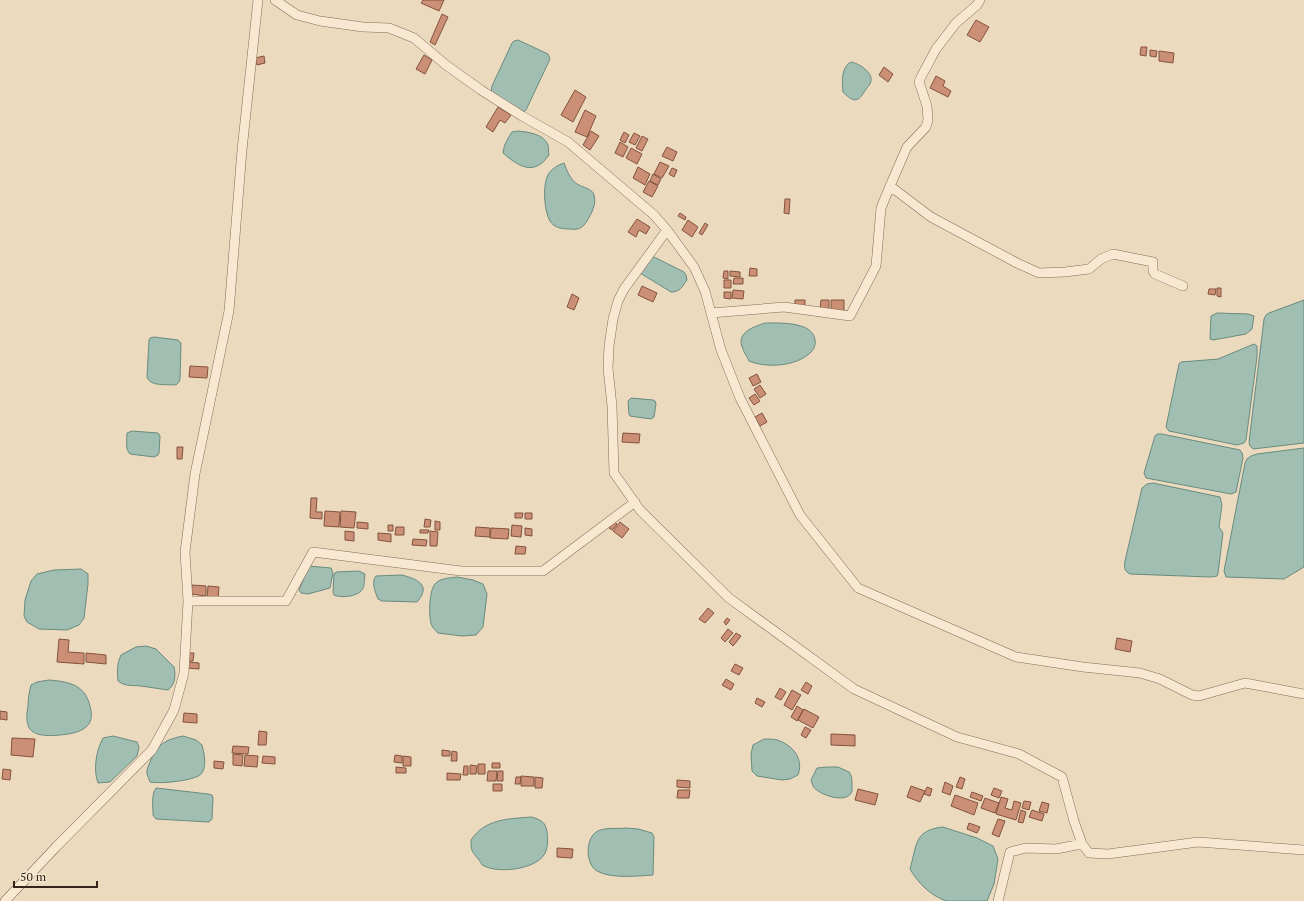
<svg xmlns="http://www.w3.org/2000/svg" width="1304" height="901" font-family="'PT Serif',serif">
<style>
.water{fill:#a1beb3;stroke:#698b7f}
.building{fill:#ca8f74;stroke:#83523e}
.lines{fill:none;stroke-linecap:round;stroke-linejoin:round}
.minor-casing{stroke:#846b57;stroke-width:10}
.minor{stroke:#f8e8d1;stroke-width:9}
</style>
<rect width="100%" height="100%" fill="#ecdabe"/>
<!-- water -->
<path class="water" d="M518 40 548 54 550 59 526 110 524 112 491 93 492 86 512 43 514 41Z
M851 62C858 63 873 72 871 81 871 83 868 87 866 89 858 103 854 103 843 92 842 82 841 67 851 62Z
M518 131C528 132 544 134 548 145 549 148 548 152 549 155 534 177 518 166 503 153 504 144 508 138 512 132Z
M564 163C567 171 570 179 577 184 582 187 593 189 594 195 597 204 591 214 587 221 582 229 578 230 569 229 563 229 554 228 550 221 544 211 542 183 549 173 553 168 558 165 564 163Z
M654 257 684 272 686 275 687 280C682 287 680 292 671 292L640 273 651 258Z
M1304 300V443L1253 449 1250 446 1249 442 1264 319 1266 315 1269 313Z
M1217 313 1248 314 1254 316 1252 329 1246 334 1213 340 1210 339 1211 316Z
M765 323C778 323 813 321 815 340 816 344 814 350 810 353 795 367 766 368 749 361 747 356 744 353 743 349 735 333 753 327 765 323Z
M154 337 178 340 181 343 180 379 179 382 176 385C167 384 150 387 147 377L149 340 150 338Z
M1254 344 1257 346V357L1246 440 1244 443 1237 445 1169 431 1166 427 1179 364 1181 362 1218 359Z
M631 398 653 400 655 401 656 404 654 417 651 419 630 416 629 414 628 401Z
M132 431 158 433 160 436 159 453 158 455 154 457 130 454C125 449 127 440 127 433Z
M1157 434H1162L1240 450 1242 453 1243 458 1236 492 1231 494 1146 478 1144 473 1155 436Z
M1304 448V567L1284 579 1226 577 1224 571 1245 463 1247 459 1251 456 1257 454Z
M1153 483 1220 497 1222 505 1219 527 1223 533 1218 573 1217 576 1210 577 1130 574C1124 571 1124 567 1125 561L1142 488 1147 484Z
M309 566 331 568 333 573 330 588 308 594 301 593 299 590Z
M81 569 88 574V584L84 618 79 625 67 630 39 629 27 622 24 616 25 600 31 581 37 574 54 570Z
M359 571 365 574C364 579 365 586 362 590 357 597 340 598 334 595L333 592 334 574 336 572Z
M402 575C417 579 432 585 417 602L382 601 378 599C375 591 371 582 376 576Z
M457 577 473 580 483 584 487 594 483 627 476 635 462 636 438 633C436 631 433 628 432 626 428 618 429 588 436 583 441 578 450 578 457 577Z
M146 646 156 649 174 667C176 676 175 685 168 690 159 689 150 687 141 686 133 685 126 687 118 681 117 671 117 664 121 655L136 647Z
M49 680C71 682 87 685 91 711 92 717 91 723 86 727 79 733 69 734 60 735 50 736 31 737 28 725 26 719 27 712 28 706 28 699 29 693 31 685L37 682Z
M113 736 137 742 139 747 137 756 110 782 98 783C93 770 96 751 103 738Z
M183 736 196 740 202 745C204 753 207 765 202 773 197 781 159 784 150 782L147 774V770C155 748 159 741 183 736Z
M764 739C768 739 773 739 777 740 793 745 804 759 798 775L790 779 782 780 757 776 752 771 751 754 753 745Z
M827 767H838L849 772C852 776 852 780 852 784 852 787 852 789 852 791 848 805 818 795 813 786 812 784 812 782 811 780L817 768Z
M156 788 208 794 212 795 213 798 212 819 209 822 156 819 153 815C153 807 151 795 156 788Z
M531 817C540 819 546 822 547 832 548 838 548 845 546 851 540 869 500 874 484 866 481 865 481 862 479 860 472 851 471 852 471 840 485 819 507 819 531 817Z
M943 827 977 838 993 846 998 859 994 884 987 901C978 901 953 901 946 901 930 895 918 883 910 869 917 845 914 830 943 827Z
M626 828 638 829 652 833 654 837 653 875C638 876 611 879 597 871 585 864 585 837 598 831 606 827 618 829 626 828Z"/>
<!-- building -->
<path class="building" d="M423 0H444L439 11 421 3Z
M442 14 448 17 435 45 430 42Z
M976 20 989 27 980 42 967 35Z
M1141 47H1147L1146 56 1140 55Z
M1150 50 1157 51 1156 57 1150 56Z
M1159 51 1174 53 1173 63 1159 61Z
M424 55 432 60 425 74 416 69Z
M264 56 265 63 257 65 255 58Z
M884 67 893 74 888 82 879 75Z
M936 76 945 81 943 86 951 91 948 97 930 88Z
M575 90 586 97 573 122 561 115Z
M498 107 511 115 505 123 500 120 493 132 486 127Z
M585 110 596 116 587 137 575 132Z
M591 131 599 136 590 150 583 145Z
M624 132 629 135 625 143 620 140Z
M634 133 640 136 635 145 629 142Z
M642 136 648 139 642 151 636 148Z
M620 142 628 147 623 157 615 153Z
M667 147 677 152 673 161 662 156Z
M631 148 642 154 637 164 626 158Z
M660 162 669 166 662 178 654 174Z
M638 167 650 174 645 185 633 178Z
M672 168 677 170 674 177 669 174Z
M653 174 661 179 658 185 650 181Z
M649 181 658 186 652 197 643 192Z
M785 199H790L789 214 784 213Z
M680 213 686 217 685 220 678 216Z
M637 219 650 227 646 234 639 230 636 237 628 232Z
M688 220 698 227 692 237 682 230Z
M705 223 708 225 702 235 699 233Z
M750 268 757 269V276H749Z
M724 271H728V279L723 278Z
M730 271 740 272V277L730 276Z
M734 278H743V284H733Z
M724 280H731V288H724Z
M642 286 657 293 653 302 638 295Z
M1217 288H1221V297L1217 296Z
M1209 289H1216L1215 295 1208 294Z
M733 290 744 291 743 299 732 298Z
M724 292H731V299L724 298Z
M572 294 579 298 574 310 567 307Z
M795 300H805V306H795Z
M821 300H829V309H820Z
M831 300H844V311L831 310Z
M190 366 208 367 207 378 189 377Z
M757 374 761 382 753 386 749 378Z
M760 385 766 394 760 398 754 389Z
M755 394 760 401 754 405 749 398Z
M762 413 767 422 760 426 755 417Z
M623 433 640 434 639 443 622 442Z
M177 447H183L182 459H177Z
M311 498H317L316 512H322V519L310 518Z
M325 511 340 512 339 527 324 526Z
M341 511 356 512 354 528 340 527Z
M515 513H523L522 518H515Z
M525 513H532V519H525Z
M425 519 431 520 430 527H424Z
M435 521 440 522V530H435Z
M614 521 617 524 612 530 609 528Z
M357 522 368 523V529L357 528Z
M620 522 629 529 622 538 613 531Z
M388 525H393V531H388Z
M512 525 522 526 521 537 511 536Z
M396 527H404V535H395Z
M476 527 490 528V537L475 536Z
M491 528 509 529 508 539 490 538Z
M525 528 532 529V536L525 535Z
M420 530H429L428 533H420Z
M345 531 354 532V541L345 540Z
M430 531 438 532 437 546H430Z
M378 533 391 534V542L378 540Z
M413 539 427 540 426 546 412 545Z
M516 546 526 547 525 554H515Z
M192 585 206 586V596L191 594Z
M208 586 219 587 218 599 207 598Z
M708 608 714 613 705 623 699 619Z
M727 618 730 620 726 625 724 622Z
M728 629 733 633 725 642 721 638Z
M736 633 741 636 733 646 729 642Z
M1117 638 1132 641 1130 652 1115 649Z
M59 639 69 640 68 652 84 653V664L57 662Z
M86 653 106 655V664L86 662Z
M189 653H194L193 661H188Z
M187 662 199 663V669L187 668Z
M735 664 743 668 739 675 731 671Z
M726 679 734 684 731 690 722 685Z
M806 682 812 686 808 694 801 690Z
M780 688 786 692 781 700 775 697Z
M792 690 801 695 792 710 784 705Z
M757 698 765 702 762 707 755 703Z
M797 706 803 710 797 721 791 717Z
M804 709 819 717 813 728 798 720Z
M0 711 7 712V720L0 719Z
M184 713 197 714V723L183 722Z
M805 727 811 730 806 738 801 735Z
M259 731 267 732 266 745H258Z
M831 734 855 735V746L831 745Z
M12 738 35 739 33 757 11 755Z
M233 746 249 747 248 754 232 753Z
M442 750 450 751V756H442Z
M452 751 457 752V761H451Z
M233 754 243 755 242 766 233 765Z
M245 755 258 756 257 767 244 766Z
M395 755 402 756V763L394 762Z
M263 756 275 757V764L262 763Z
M403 756 411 757V766H403Z
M214 761 224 762 223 769 214 768Z
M492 763H500V768H492Z
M478 764H485V774H478Z
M470 765 477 766 476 774H470Z
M464 766H468V775H463Z
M396 767 406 768V773H396Z
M3 769 11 770 10 780 2 779Z
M488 771H497L496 781H487Z
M498 771H503V781H497Z
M447 773 461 774 460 780H447Z
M521 776 534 777V786H521Z
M516 777H521L520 784H515Z
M535 777 543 778 542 788H535Z
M960 777 965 779 962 789 956 787Z
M677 780 690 781V788L677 787Z
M945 782 953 786 950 795 942 792Z
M493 784H502V791H493Z
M911 786 925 791 920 802 907 797Z
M927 787 932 789 930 796 924 794Z
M994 788 1002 791 999 798 991 795Z
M858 789 878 794 875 805 855 800Z
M678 790H690L689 798H677Z
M972 792 983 796 981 801 970 797Z
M955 795 978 803 974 815 951 806Z
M1001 797 1008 799 1005 808 1012 810 1014 801 1021 803 1016 820 996 814Z
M985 798 999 803 995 813 981 808Z
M1024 801 1031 802 1029 810 1022 808Z
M1042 802 1049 804 1047 813 1039 811Z
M1021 810 1026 812 1023 823 1018 822Z
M1032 810 1044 814 1042 821 1029 817Z
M998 819 1005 821 999 837 992 834Z
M969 823 980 827 977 833 967 829Z
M557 848 573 849 572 858 557 857Z"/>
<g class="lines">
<!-- minor casing -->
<g class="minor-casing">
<path id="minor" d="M275 0 297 15 320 21 363 27 389 28 414 38 446 65 481 90 522 116 568 142 654 215 667 230 694 267 705 291 721 350 740 398 800 515 858 588 1016 657 1083 667 1140 673 1160 679 1192 695 1199 696 1245 683 1304 694
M890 186 931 217 1017 263 1039 273 1065 272 1089 269 1101 259 1113 254 1153 262V271L1155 274 1183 286
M667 230 624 289 618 301 613 319 609 346 608 368 612 406 614 473 640 510 729 598 854 689 957 737 1019 754 1062 777 1074 821 1082 844 1089 853 1108 854 1198 842 1304 850
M711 313 784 307 850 316 876 266 881 208 890 186 907 147 926 127 928 120 927 106 919 82 921 77 936 49 956 23 977 5 980 0
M188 601H286L313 552 461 571H543L635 502
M5 901 56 847 152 750 174 710 184 673 188 601 185 552 195 474 229 311 242 150 258 0
M998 901 1010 852 1026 848 1056 849 1082 844"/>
</g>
<!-- minor -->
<use href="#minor" class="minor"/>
</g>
<!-- scale -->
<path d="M14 881v6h83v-6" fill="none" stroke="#34251c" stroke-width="2"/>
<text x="20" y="881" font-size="12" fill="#34251c" stroke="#f4e5cd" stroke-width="3" paint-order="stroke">50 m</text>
</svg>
